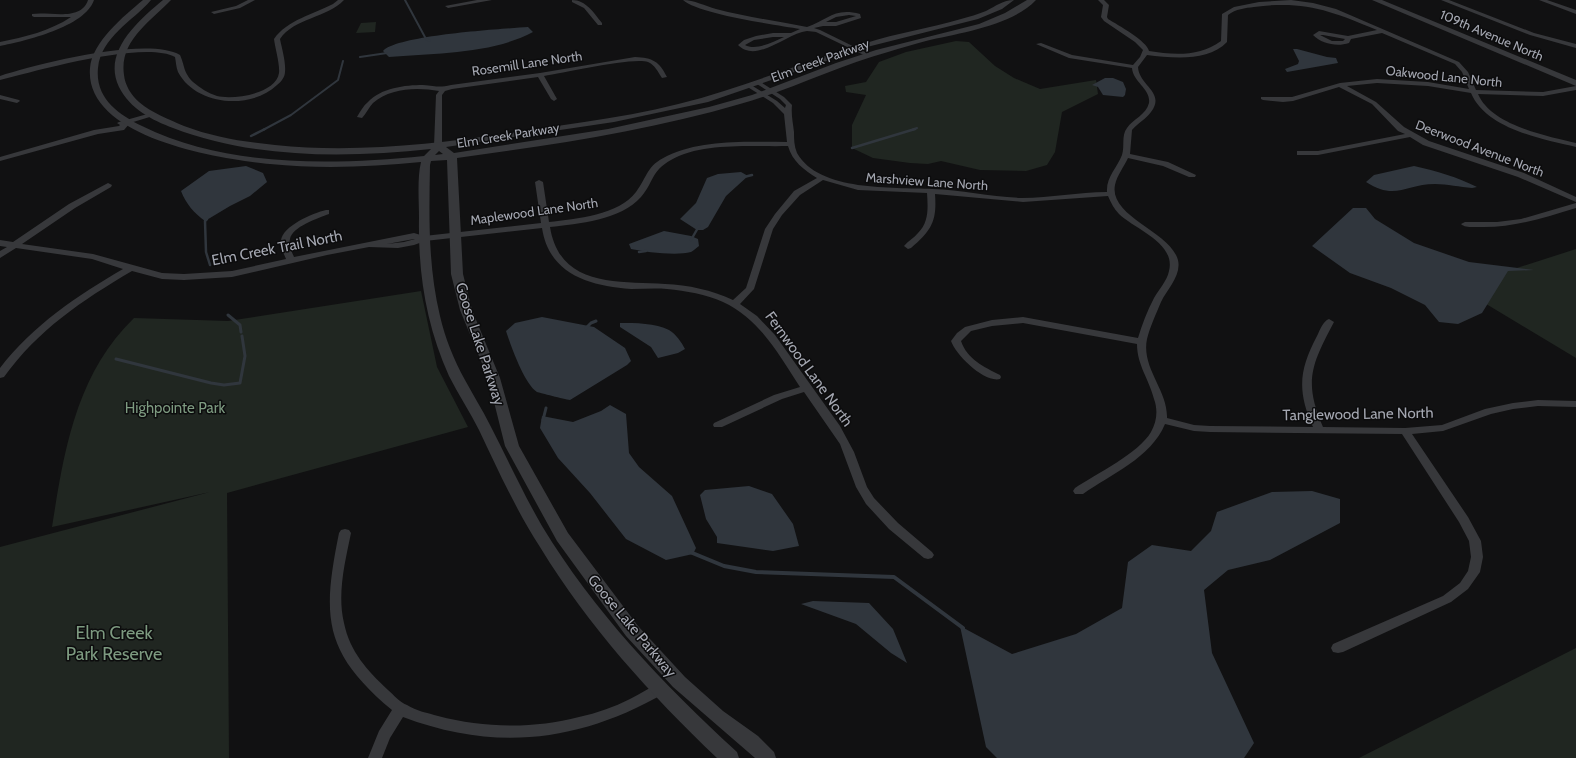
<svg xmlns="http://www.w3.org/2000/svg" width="1576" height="758" font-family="Cabin,sans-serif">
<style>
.green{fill:#202621}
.water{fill:#30363d}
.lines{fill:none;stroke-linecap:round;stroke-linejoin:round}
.stream-far3{stroke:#30363d;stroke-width:2}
.stream-far2{stroke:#30363d;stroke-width:2.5}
.stream-far1{stroke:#30363d;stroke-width:3}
.stream{stroke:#30363d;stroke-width:4}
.minor{fill:#37383b;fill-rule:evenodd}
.tertiary{fill:#37383b;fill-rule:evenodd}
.labels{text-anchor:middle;stroke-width:3;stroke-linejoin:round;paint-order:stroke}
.far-street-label{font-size:13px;fill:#a4a7b1;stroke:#0c0c0d}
.street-label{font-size:15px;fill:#a4a7b1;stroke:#0c0c0d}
.park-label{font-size:15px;fill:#7d9a80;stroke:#0c0c0d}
.near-park-label{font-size:18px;fill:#7d9a80;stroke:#0c0c0d}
</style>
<rect width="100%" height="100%" fill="#111112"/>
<!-- green -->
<path class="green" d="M376 22 375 32 356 33 361 23Z
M956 41 969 42 995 66 1014 78 1040 89 1096 80 1098 94 1062 112 1055 152 1047 165 1026 171 980 170 941 161 928 164 910 163 873 158 852 148V125L866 95 846 92 845 86 866 82 879 62 906 52Z
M1576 249V358L1458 287Z
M421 291 437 367 468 427 227 493 229 758H0V547L210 492 52 527C64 451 76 374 134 318L228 321Z
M1576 648V758H1359Z"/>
<!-- water -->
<path class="water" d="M528 27 533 32C492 54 435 53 389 57L383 51C398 35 502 29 528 27Z
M1293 49H1297L1327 57 1336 58 1338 63 1287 72 1285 69 1298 64 1299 61Z
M1105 78H1113L1123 82 1126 89 1125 95 1123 97 1103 95 1098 87 1092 85Z
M246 166 263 173 267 182 250 196 230 206 205 221C194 213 186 204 181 191L209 171Z
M1414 166C1437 171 1457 177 1477 187L1472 188C1460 187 1447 184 1435 184 1406 184 1395 201 1366 182L1374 175Z
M741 172 748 176 726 196 708 227 703 230H697L680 219 696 203 707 178 718 174Z
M1353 208H1366L1375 219 1414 243 1469 262 1534 270 1508 271 1482 313 1458 324 1439 322 1425 305 1391 288 1350 273 1312 246Z
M664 231 691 236 698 239 699 246C696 248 693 251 691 252 676 256 646 252 631 249L629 244Z
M542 317 594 327 625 348 631 361 627 365 570 400C564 399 540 393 537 392 524 383 511 346 506 331L515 323Z
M620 323C635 323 656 323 669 330 676 334 682 343 685 349L678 353 658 358 651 347 620 327Z
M610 405 626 414 629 453 639 467 672 496 696 548 693 554 666 560 626 539 590 493 558 458 540 428 542 416 573 422 601 411Z
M749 486 772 494 793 524 799 546 773 551 717 543V537L706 519 700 495 705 490Z
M1312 491 1340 499V523L1270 560 1228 570 1204 590 1212 653 1254 743 1244 758H997L986 747 960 626 1012 654 1076 634 1122 608 1128 562 1152 545 1191 551 1211 531 1217 512 1272 492Z
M813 601 869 603 893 629 907 663 891 653 856 624 801 604Z"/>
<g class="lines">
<!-- stream-far3 -->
<path class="stream-far3" d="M405 0 426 39 430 41
M360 57 387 53
M263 130 291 115 338 80 343 61
M912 130 917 128"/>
<!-- stream-far2 -->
<path class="stream-far2" d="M251 136 265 129
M852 148 915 129
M744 177 752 175
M207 219 205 221 206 252 210 265
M691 240 699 226
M639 252 646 251"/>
<!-- stream-far1 -->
<path class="stream-far1" d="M228 315 240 325 241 332
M586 328 591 323 596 321
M116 359 211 383 224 385 240 383 245 356 242 336
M543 420 546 408"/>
<!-- stream -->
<path class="stream" d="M690 552 724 566 756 572 894 577 963 628"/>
<!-- minor -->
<path class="minor" d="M88 0H94C85 27 25 41 0 46V42C25 37 50 31 71 17H34L32 16V14C49 11 81 22 88 0Z
M248 0H255L240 8 214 14 211 12 236 6Z
M338 0H344C327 18 294 18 280 39 282 49 286 62 285 72 285 77 281 82 277 85 251 110 196 106 178 72 176 67 176 62 175 57 144 40 36 71 0 80V76C37 64 147 36 180 55 185 66 183 72 193 82 200 88 208 93 217 96 233 100 276 94 279 73 280 64 275 48 274 39 287 20 314 14 333 4Z
M477 0H492L448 8 445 6Z
M572 0C586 0 594 13 602 23V25H598L584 8 572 2Z
M683 0C694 0 705 6 716 9 746 17 777 21 807 27 828 20 834 7 860 14L861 18 836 26H823L814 28 820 30 871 55 866 56 816 32C814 32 810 31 807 31 787 33 757 64 738 45L744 40 756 36 773 33H791L800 29C776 25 698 14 683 0ZM849 15 856 16 836 22H826L836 17ZM773 37H784C773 42 756 51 745 45L754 40Z
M1098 0H1104L1109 5 1107 17 1108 19C1118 25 1147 41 1149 51 1173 55 1200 57 1221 41L1222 14 1234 7 1259 2 1291 0 1313 3 1336 9 1459 62 1468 72 1476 90 1543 92 1576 86V90L1543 96 1478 94C1491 125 1546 136 1576 143V147C1542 139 1486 129 1471 93L1428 86 1377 83 1347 86 1376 102 1404 127 1429 141 1524 173 1576 197V202L1518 177 1423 145 1410 137 1318 155H1297V151H1318L1405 134 1398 131 1372 104 1339 87 1293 101 1283 102 1263 100 1261 99V97H1292L1340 83 1377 79 1428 82 1469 89 1462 72 1455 64 1382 33 1351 39 1349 43C1337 47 1322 44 1313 35L1319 31 1348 36 1377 30C1332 11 1304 0 1254 7 1245 8 1236 9 1228 15L1227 42C1208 62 1173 58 1147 55L1138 67C1139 86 1166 92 1151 112 1146 119 1138 123 1132 130L1130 154 1168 162 1196 175 1195 177H1189L1163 166 1128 158C1124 167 1117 175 1115 185 1109 215 1164 230 1176 255 1185 272 1168 288 1161 302 1156 314 1150 327 1147 339 1141 368 1168 390 1167 418L1194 425 1210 426 1313 427C1297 391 1299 370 1317 336 1320 330 1323 321 1329 319L1334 322C1312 364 1303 381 1323 427L1405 428 1442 425 1485 409 1513 403 1538 400 1576 401V407L1538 406 1513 409 1491 414 1443 431 1412 434 1468 517 1481 541 1483 557 1480 572 1468 589 1451 602 1343 652 1338 653 1333 652 1331 648 1333 644 1443 596 1460 583 1468 571 1471 557 1469 541 1459 522 1402 434 1210 432 1194 431 1165 424C1151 458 1111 474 1083 494H1075L1073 491 1075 488C1096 474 1139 453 1151 432 1157 421 1158 410 1154 399 1149 379 1137 365 1137 344L1023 323 992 326 971 331 961 341C967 359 984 367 1000 375L1001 377 1000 379C984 383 956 355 951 341L957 333 965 327 992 320 1023 317 1138 338C1142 325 1147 311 1154 298 1159 289 1167 281 1169 271 1176 243 1136 230 1119 214 1114 209 1111 203 1108 196L1023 202 935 194C937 221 932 230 911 248L908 249 904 246C908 241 914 238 918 233 929 222 928 208 927 193L858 190 823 180 800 195 782 215 773 229 754 289 740 304 757 316 775 335 840 426 854 452 867 487 874 498 898 523 932 552 934 555 932 558 928 559 924 558 889 529 866 504 856 487 840 444 804 392 782 399 722 427H714L713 425 714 423 774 395 800 387C779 355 760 319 723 302 706 294 686 291 667 289 655 288 643 289 631 289 589 286 549 274 542 228L425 241 414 245 398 248 369 247 327 255 232 277 184 280 162 279 132 271C81 301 38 330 4 377L0 378V368C33 325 77 296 123 269L92 259 16 248 0 258V251L7 247 0 246V240L13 242 69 204 108 183 112 185 111 187 75 208 22 244 93 254 162 273 184 274 232 271 286 259C284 254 280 247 281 241 282 226 313 213 326 210H329V214C318 218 292 227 290 239 288 245 292 252 294 257L414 233 424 236 541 223 535 182 539 180 543 182 549 222C576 219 619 215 636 192 648 176 646 166 667 156 703 139 748 142 787 142L784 114 773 103 746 86 751 85 777 101 785 108 786 105 780 99 757 84V82L759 81 784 97 792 105C791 115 793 123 794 132 794 139 794 146 797 153 819 192 893 187 932 189 962 190 992 197 1022 198 1051 198 1078 192 1107 192 1106 177 1117 168 1122 155 1125 146 1121 136 1127 128 1133 119 1146 115 1149 103 1151 89 1133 82 1132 68L1069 58 1036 44 1041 43 1072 55 1133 65 1140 57 1143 50 1135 42 1104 21 1101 17 1103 5ZM1320 35H1323L1345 39 1343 41H1332ZM788 146C792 161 804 170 817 178L794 191 775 214 765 229 746 288 733 300C712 290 688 285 665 284 618 281 560 288 550 227 578 224 621 220 641 197 654 182 651 171 671 160 702 142 753 147 788 146ZM414 239H415L404 242 387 244Z
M1441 0H1449L1534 33 1576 44V48L1530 35Z
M1539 0H1547L1576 10V14Z
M635 57C653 58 659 61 667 77L662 78C658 72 655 65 648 62 632 57 565 73 544 76L557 99 554 101 551 99 538 77 452 89 445 91 442 95V146L438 148 434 146 436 95 439 91C417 87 390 88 373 103 369 107 366 114 362 118L357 117C360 112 363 106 368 102 381 88 405 85 423 85 436 86 439 88 451 85L540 73Z
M0 95 19 100 20 101 17 103 0 99Z
M151 113 154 115 153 116 130 123 124 130 98 134 0 161V157L94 130 119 126 120 125 117 123 119 122Z
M1576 203V208C1543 218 1513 228 1479 227 1473 227 1465 228 1461 224L1465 222H1497L1521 219Z
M345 529 349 530 351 533C345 562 337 594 344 623 350 652 367 670 388 690 394 695 399 702 407 705 416 711 428 713 438 716 484 728 533 729 579 717 597 713 614 707 630 699 640 694 650 687 660 683L665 685 667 689 665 693C579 742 496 752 403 717L390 738 382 758H368L379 731 392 710C323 652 322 617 339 533L341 530Z"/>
<!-- tertiary -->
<path class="tertiary" d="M143 0H151C133 21 101 37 98 68 95 98 118 114 142 126 228 168 332 165 424 156L431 149C346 158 254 159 173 128 152 120 130 109 119 87 102 52 138 21 163 0H171C150 22 119 41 124 75 125 85 131 95 139 102 152 113 168 119 184 126 213 137 244 142 275 145 363 154 450 142 537 129 600 120 664 111 724 91 772 76 818 57 866 43 897 33 930 28 961 19 969 17 978 14 986 11 996 6 1003 0 1014 0L1002 9 978 19 867 47 708 102 614 122 446 147 454 153 608 129 709 107 752 95 836 63 876 50 979 24 1005 13 1027 0H1036C1012 26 959 33 926 41 914 44 901 48 888 52 838 66 790 90 740 104 648 131 552 145 457 158L463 274 472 310 500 378 519 446 568 533 638 626 685 677 723 711 758 736 774 752 776 758H755L673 687 626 636 557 541 505 446 488 378 460 310 451 274 447 160 431 161 430 165C429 216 428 266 440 316 445 338 454 360 465 380 473 395 482 409 490 425 507 458 523 493 542 526 594 612 663 684 737 752L739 758H717C650 694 588 626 540 547 516 510 498 470 479 430 470 412 458 394 449 376 426 325 418 273 419 218 419 201 417 178 421 162 371 167 320 169 270 164 220 159 84 138 90 68 92 42 124 16 143 0ZM439 151 443 154 435 155Z
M1372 0H1382L1576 80V86Z"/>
</g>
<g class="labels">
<!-- far-street labels -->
<g class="far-street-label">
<text transform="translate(1492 35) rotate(23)" y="5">109th Avenue North</text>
<text transform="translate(820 60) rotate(-20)" y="5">Elm Creek Parkway</text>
<text transform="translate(527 63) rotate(-8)" y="5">Rosemill Lane North</text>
<text transform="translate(1444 76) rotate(6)" y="5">Oakwood Lane North</text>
<text transform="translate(508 135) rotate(-9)" y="5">Elm Creek Parkway</text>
<text transform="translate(1480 148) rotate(21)" y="5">Deerwood Avenue North</text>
<text transform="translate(927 181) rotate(4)" y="5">Marshview Lane North</text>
<text transform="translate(534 211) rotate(-8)" y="5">Maplewood Lane North</text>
</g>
<!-- street labels -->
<g class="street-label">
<text transform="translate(277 248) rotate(-11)" y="5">Elm Creek Trail North</text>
<text transform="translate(480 344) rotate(72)" y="5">Goose Lake Parkway</text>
<text transform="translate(809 369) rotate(54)" y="5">Fernwood Lane North</text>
<text transform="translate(1358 414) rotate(-1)" y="5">Tanglewood Lane North</text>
<text transform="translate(632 626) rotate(50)" y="5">Goose Lake Parkway</text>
</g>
<!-- park labels -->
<g class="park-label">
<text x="175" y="413">Highpointe Park</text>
</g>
<!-- near-park labels -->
<g class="near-park-label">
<text x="114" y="639">Elm Creek<tspan x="114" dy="21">Park Reserve</tspan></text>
</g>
</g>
</svg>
